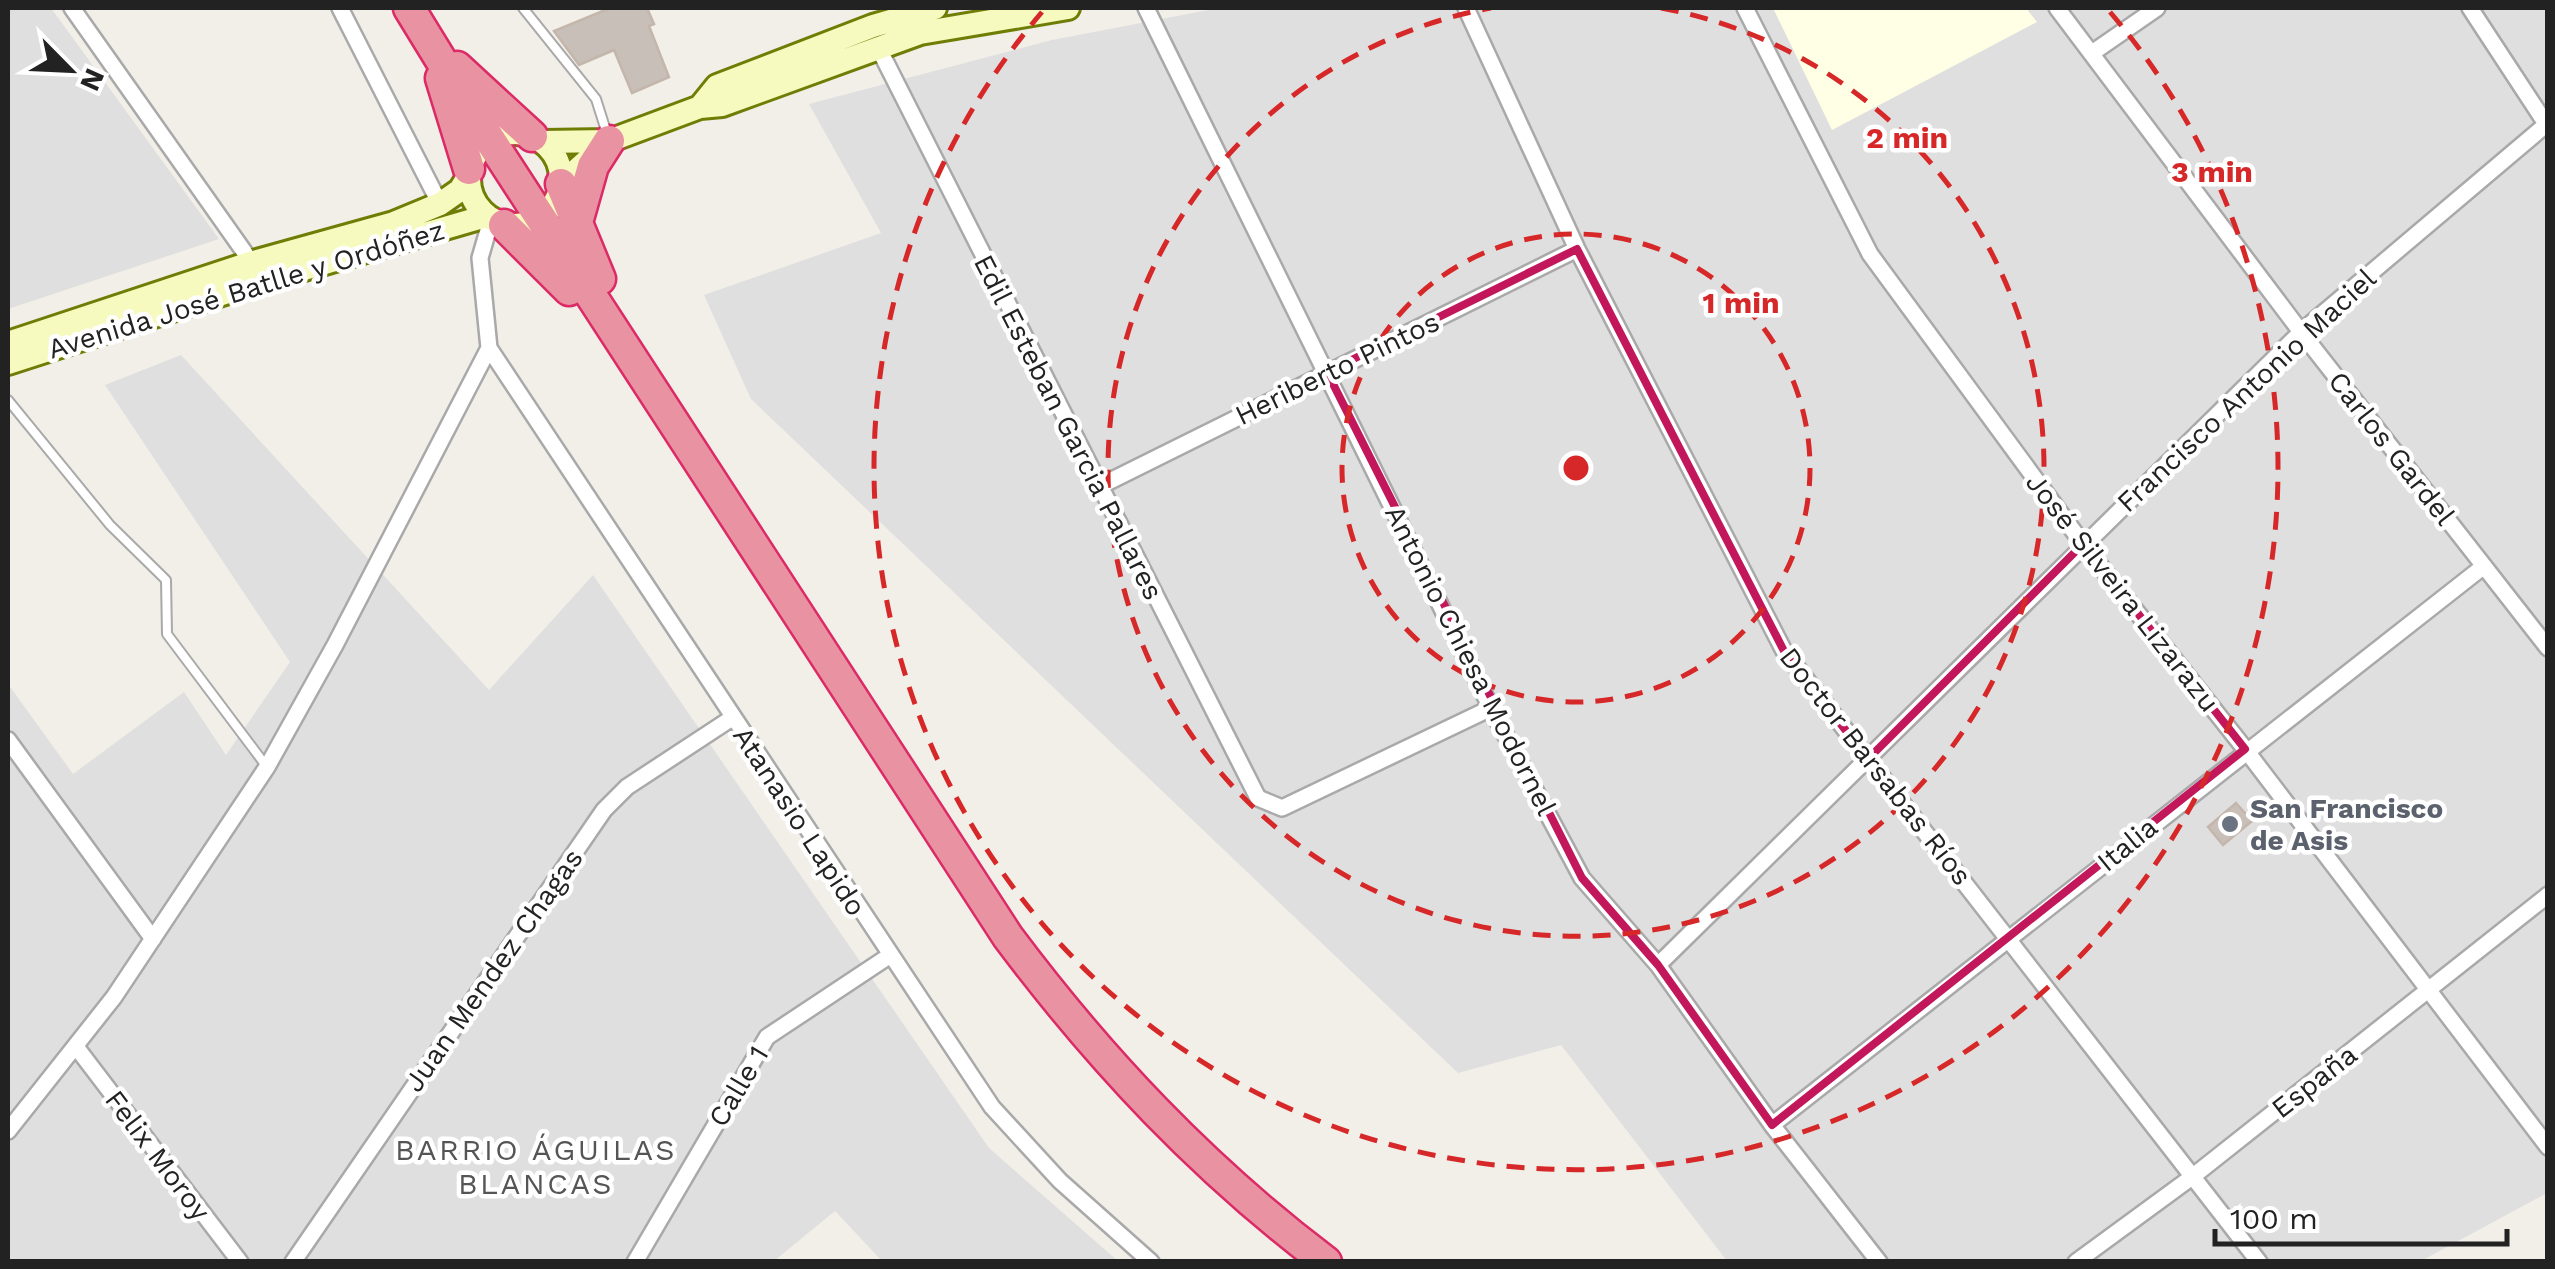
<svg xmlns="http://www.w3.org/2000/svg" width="2555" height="1269" font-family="'Work Sans',sans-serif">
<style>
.residential{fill:#e0dfdf}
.education{fill:#ffffe5}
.building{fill:#c7bfb8;stroke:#c4b6ab;stroke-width:2.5}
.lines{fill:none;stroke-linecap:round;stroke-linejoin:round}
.lane-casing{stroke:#a9a9a9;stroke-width:12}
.street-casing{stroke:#a9a9a9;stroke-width:20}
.secondary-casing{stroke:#707d05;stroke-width:28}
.highway-casing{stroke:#dc2a67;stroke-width:35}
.lane{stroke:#fff;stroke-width:8}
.street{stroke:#fff;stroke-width:15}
.secondary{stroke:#f7fabf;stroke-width:22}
.highway{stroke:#e892a2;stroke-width:30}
.marked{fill:none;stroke:#c2185b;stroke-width:8;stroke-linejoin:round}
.ring{fill:none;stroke:#d62828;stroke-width:5;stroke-dasharray:18 12}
.worship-dot{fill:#6b7280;stroke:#fff;stroke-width:4}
.labels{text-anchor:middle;stroke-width:9;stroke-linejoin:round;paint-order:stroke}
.street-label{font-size:28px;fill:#222;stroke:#fff}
.worship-label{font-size:28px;font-weight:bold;fill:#5b616d;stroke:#fff;text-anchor:start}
.neighbourhood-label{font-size:30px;letter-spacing:2.5px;fill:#555;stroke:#fff}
.centre{fill:#d62828;stroke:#fff;stroke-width:5}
.ring-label{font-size:30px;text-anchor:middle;font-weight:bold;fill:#d62828;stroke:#fff;stroke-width:9;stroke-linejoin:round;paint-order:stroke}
</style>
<rect width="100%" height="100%" fill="#f2efe9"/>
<!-- residential -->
<path class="residential" d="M8 8H51L219 239 8 309Z
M1219 8H2547V1193L2421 1261H1727L1561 1045 1458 1073 751 399 704 295 881 233 809 104 1052 40Z
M181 355 489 690 593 575 989 1148 1118 1261H882L835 1211 774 1261H8V684L73 774 184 692 226 755 290 662 105 385Z"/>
<!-- education -->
<path class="education" d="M1773 8H2026L2037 22 1832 130Z"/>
<!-- building -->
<path class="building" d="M610 8H647L654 24 649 26 669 77 632 93 614 50 579 65 554 31Z
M2236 803 2252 821 2223 845 2208 827Z"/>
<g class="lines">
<!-- lane casing -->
<g class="lane-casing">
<path id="lane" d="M523 8 596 99 608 137
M8 400 110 525 166 580 167 634 267 767"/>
</g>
<!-- street casing -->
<g class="street-casing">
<path id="street" d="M72 8 245 253 252 269
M340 8 440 204
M1146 8 1491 708 1582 878 1658 965 1772 1125 1879 1262
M1466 8 1577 249 1784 651 2259 1262
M1745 8 1870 254 2083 544 2245 749 2548 1147
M2057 8 2301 332 2548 648
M2470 8 2548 127
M878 47 1258 798 1282 808 1491 708
M2092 53 2157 8
M489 348 992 1107 1060 1181 1151 1262
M1098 487 1577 249
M8 740 153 939
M1658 965 2301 332 2548 123
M77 1048 240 1262
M1772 1125 2484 566
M8 1131 114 997 267 767 335 645 489 348 480 258 491 220
M293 1262 604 810 627 787 732 718
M635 1262 767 1037 889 956
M2076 1262 2192 1177 2548 895"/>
</g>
<!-- secondary casing -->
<g class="secondary-casing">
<path id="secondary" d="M700 107 717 86 873 26 935 8
M469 179a46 46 0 1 1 92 0a46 46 0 1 1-92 0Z
M543 142 609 141
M561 184 609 141 700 107 722 105 920 33 1068 8
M8 343 250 263 394 223 440 204 460 190 468 177
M8 363 256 283 486 216"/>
</g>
<!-- highway casing -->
<g class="highway-casing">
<path id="highway" d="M409 8 490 140 1008 937C1101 1061 1202 1168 1326 1262
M457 67 532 136
M441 78 469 169
M561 184 600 279
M578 219 593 166 609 141
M504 225 569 290"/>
</g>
<!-- lane -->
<use href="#lane" class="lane"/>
<!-- street -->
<use href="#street" class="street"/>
<!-- secondary -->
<use href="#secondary" class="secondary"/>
<!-- highway -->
<use href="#highway" class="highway"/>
</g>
<!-- marked area -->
<path class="marked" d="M1577 249 1784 651 1868 759 2083 544 2245 749 1772 1125 1658 965 1582 878 1327 372Z"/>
<!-- distance rings -->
<g class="ring">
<circle cx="1576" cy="468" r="234"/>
<path d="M1661 8A468 468 0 1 1 1491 8"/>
<path d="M2110 12A702 702 0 1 1 1042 12"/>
</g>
<!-- markers -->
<circle class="worship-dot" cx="2230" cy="824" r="10"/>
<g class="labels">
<!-- street labels -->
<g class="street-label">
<text transform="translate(246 289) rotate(-17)" y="10">Avenida José Batlle y Ordóñez</text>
<text transform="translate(1337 368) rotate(-26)" y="10">Heriberto Pintos</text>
<text transform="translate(2246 390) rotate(-43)" y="10">Francisco Antonio Maciel</text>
<text transform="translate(1069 427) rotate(63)" y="10">Edil Esteban Garcia Pallares</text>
<text transform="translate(2392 448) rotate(52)" y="10">Carlos Gardel</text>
<text transform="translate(2123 592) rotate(52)" y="10">José Silveira Lizarazu</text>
<text transform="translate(1471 660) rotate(63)" y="10">Antonio Chiesa Modornel</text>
<text transform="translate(1876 766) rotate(52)" y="10">Doctor Barsabas Ríos</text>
<text transform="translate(800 821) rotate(57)" y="10">Atanasio Lapido</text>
<text transform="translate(2127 844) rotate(-39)" y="10">Italia</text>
<text transform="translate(493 970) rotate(-55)" y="10">Juan Mendez Chagas</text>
<text transform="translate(2314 1081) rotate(-38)" y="10">España</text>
<text transform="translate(738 1086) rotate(-59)" y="10">Calle 1</text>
<text transform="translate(158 1155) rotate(53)" y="10">Felix Moroy</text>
</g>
<!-- worship labels -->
<g class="worship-label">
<text x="2250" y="818">San Francisco<tspan x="2250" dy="32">de Asis</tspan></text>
</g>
<!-- neighbourhood labels -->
<g class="neighbourhood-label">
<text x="536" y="1160">BARRIO ÁGUILAS<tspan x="536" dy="34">BLANCAS</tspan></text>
</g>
</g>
<circle cx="1576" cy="468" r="15" class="centre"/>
<g class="ring-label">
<text x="1907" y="148">2 min</text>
<text x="2212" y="182">3 min</text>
<text x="1741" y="313">1 min</text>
</g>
<!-- border -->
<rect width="2555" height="1269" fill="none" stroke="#222222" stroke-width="20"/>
<!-- north arrow -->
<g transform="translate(70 70) rotate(114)" stroke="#ffffff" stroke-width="8" paint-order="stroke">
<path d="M0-8L18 38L0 25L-18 38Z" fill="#222222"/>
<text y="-15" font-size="28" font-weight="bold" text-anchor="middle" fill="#222222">N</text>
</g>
<!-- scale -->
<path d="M2215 1229v15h292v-15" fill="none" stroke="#222222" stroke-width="5"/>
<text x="2230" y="1229" font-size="30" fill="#222222" stroke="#ffffff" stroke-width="8" paint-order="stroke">100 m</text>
</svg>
